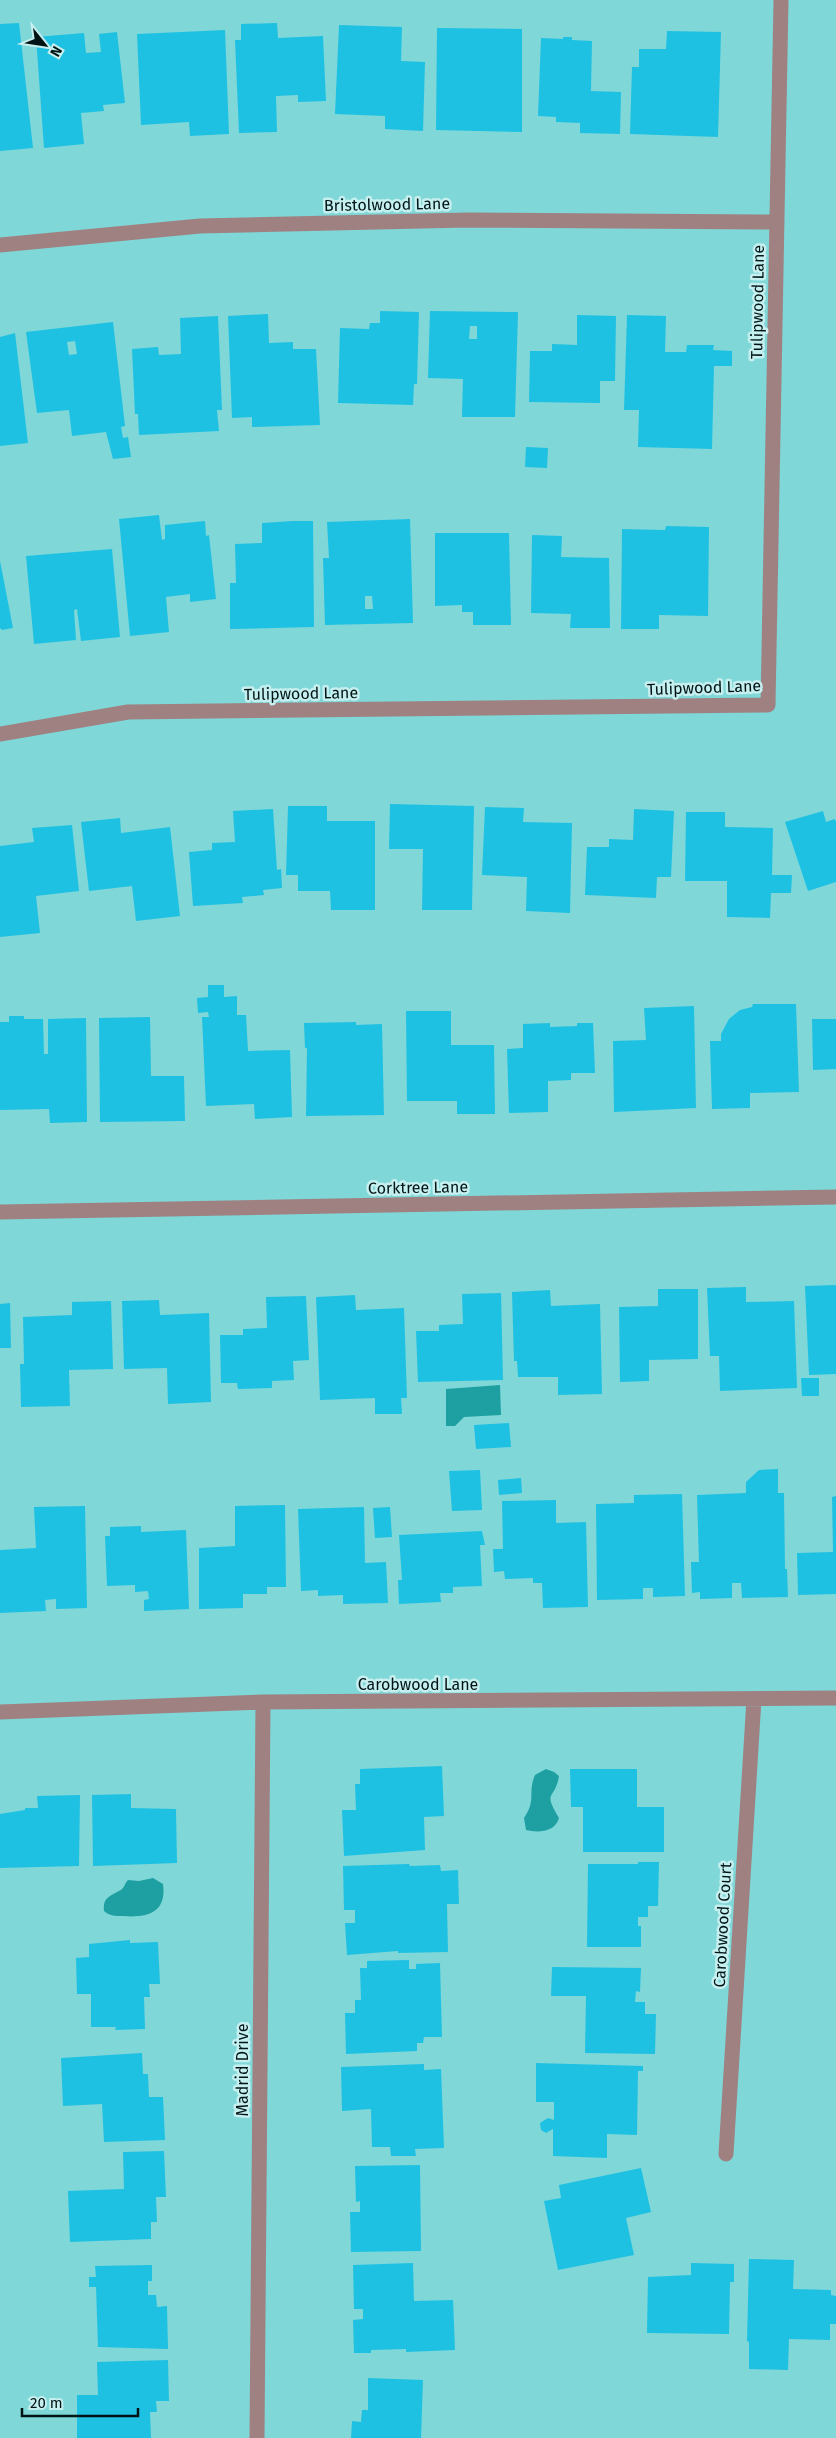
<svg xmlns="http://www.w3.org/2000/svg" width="836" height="2438" font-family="'Fira Sans',sans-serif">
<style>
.water{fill:#1ea0a2}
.building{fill:#1fc1e3;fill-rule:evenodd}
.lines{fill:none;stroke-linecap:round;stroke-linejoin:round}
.minor{stroke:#a08182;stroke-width:15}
.labels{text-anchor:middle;stroke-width:5;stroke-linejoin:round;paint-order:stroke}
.street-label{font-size:16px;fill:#001415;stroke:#c6efef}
</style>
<rect width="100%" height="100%" fill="#7fd7d8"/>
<!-- water -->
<path class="water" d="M500 1385 501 1415 464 1417 455 1426H446V1389Z
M546 1769 554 1772 559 1776C555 1801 542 1790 559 1818 555 1832 539 1833 526 1830L524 1818C537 1799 527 1794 535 1775Z
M153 1878 163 1884C167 1913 147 1918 123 1916 115 1916 110 1916 104 1911 102 1897 112 1895 121 1890 124 1888 125 1883 128 1880L139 1881Z"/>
<!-- building -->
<path class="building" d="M19 23 33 148 0 151V24Z
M277 23 278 38 323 36 326 101 298 102V95L276 96 277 132 239 133 235 40H241V24Z
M339 25 402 27 401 61 425 62 423 131 385 129V116L335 114Z
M437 28 522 29V132L436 130Z
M225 30 229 134 190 136 189 122 141 125 137 34Z
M667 31 721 32 718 137 630 134 632 67H639V49H666Z
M117 32 125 103 103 105 104 111 81 113 84 144 44 148 36 37 84 33 86 53 101 52 99 34Z
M563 37H572V40L592 41 591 91 621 92 620 134 580 133V123L556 122V117L538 116 541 38 563 39Z
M380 311 419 312 417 384H414L413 405 338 403 340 328 369 329 370 323H380Z
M430 311 518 312 515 417H462L463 379 428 378ZM470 326H477V339H469Z
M268 314 269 343 293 342V349H316L320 425 252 427V417L232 418 228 316Z
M577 315 616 316 615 381H600V403L529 402 530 351H552V344L577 345Z
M627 315 666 316 665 352H686L687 345H714L713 350 732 351V366H714L712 449 638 447 639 410H624Z
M218 316 222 410H217L219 431 139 435 138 414H135L132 349 158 347 159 355 181 354 180 318Z
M113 322 125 426 121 427 123 438 128 437 131 457 113 459 106 432 72 436 69 410 37 413 26 332ZM75 341 77 354 69 355 67 342Z
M15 333 28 443 0 446V337Z
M526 447 548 448 547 468 525 467Z
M159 515 162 540 165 539V525L205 521 206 536 209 535 216 599 190 602V594L166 597 169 632 130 636 119 519Z
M410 519 413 623 325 625 323 558H329L327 522ZM365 596H372L373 609H365Z
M293 521H313L314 627 230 629V583H236L235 544 262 543V523Z
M666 526 709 527 708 616 659 615V629H621L622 529 665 530Z
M435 533H509L511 625H473V612H462V605L435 606Z
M532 535 562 536 561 557 609 558 610 628H570L571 614 531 613Z
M112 549 120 637 81 641 77 609 74 610 76 640 34 644 26 556Z
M0 561 13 628 2 630 0 628Z
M390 804 474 806 472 910H422L423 849H389Z
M288 806H327V821H375V910H331L330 891H298V875H286Z
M485 807 524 808 523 822 572 823 570 913 526 911 527 877 482 875Z
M273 809 277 870 281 869 282 888 263 890 264 895 242 897 243 903 193 906 189 852 212 850V843L235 842 233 811Z
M634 809 674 811 671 877H657L656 898 585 895 587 847H609V839L633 840Z
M823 811 826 822 835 819 836 822V882L808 891 785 822Z
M686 812H725V827L773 828 772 875H792L791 893H771L770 918 727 917V881H685Z
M120 818 121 833 170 827 180 916 136 921 132 886 89 891 81 822Z
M72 825 79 891 36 896 40 933 0 937V846L34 842 32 828Z
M208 985H224V997L237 996V1015H246L248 1051 290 1050 292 1117 255 1119 254 1104 206 1106 202 1017H209L208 1012 198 1013 197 998 208 997Z
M753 1004H796L799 1092 750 1093V1108L712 1109 710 1041H721V1034L729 1019 740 1010 752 1007Z
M694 1006 696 1108 614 1112 613 1041 646 1040 644 1008Z
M406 1011H451V1045H494L495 1114H457V1101H407Z
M9 1016H24V1019H43L44 1054H48V1019L86 1018 87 1122 50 1123 49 1109 0 1110V1022H9Z
M150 1017 151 1076H184L185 1121 100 1122 99 1018Z
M812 1019H836V1069L813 1070Z
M356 1022V1025L382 1024 384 1115 306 1116 307 1048H305L304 1023Z
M550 1023V1027L577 1026V1023H593L595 1073H571V1080L548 1081V1112L509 1113 507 1049 523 1048V1024Z
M836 1285V1374L809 1375 805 1286Z
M746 1287V1302L794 1301 797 1388 720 1391 719 1356H710L707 1288Z
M658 1289H698V1359L649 1360V1381L620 1382 619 1307 658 1306Z
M550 1290 551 1306 600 1304 602 1394 558 1395V1377H518L517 1361H514L512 1292Z
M501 1293 503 1380 418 1382 416 1331H439V1325L463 1324 462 1294Z
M355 1295 356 1310 404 1308 407 1398H401L402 1414H375V1398L320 1400 316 1297Z
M306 1296 309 1360 293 1361 294 1380 272 1381V1388L238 1389 237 1383H221L220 1335H243V1329L267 1328 266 1297Z
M159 1300 160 1315 209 1313 211 1402 168 1404 167 1368 124 1369 122 1301Z
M111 1301 113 1369 69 1370 70 1406 21 1407 20 1364H24L23 1317 72 1315V1302Z
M10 1303 11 1348H0V1304Z
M801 1378H819V1396H802Z
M509 1423 511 1447 476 1449 474 1425Z
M778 1469V1493H784L785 1569H787L788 1597 742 1598 741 1583H732V1598L700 1599V1592L692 1593 691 1562H699L697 1495 746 1493V1482L759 1470Z
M480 1470 482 1510 452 1511 449 1471Z
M521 1478 522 1493 499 1495 498 1480Z
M682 1494 685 1596 653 1597V1588H643V1599L597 1600 596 1504 634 1503V1495Z
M836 1496V1594L798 1595 797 1553 833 1552 832 1497Z
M556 1500V1523L586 1522 588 1607 543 1608 542 1583H533V1578L505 1579 504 1571 494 1572 493 1549H503L502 1501Z
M285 1505 286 1587H267V1594H243V1608L199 1609V1548L235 1546V1506Z
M85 1506 87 1608 56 1609V1599L45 1600 46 1611 0 1613V1550L36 1548 34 1507Z
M364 1507 365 1563 386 1562 388 1603 343 1604V1595L318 1596V1590L301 1591 298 1509Z
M390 1507 392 1537 375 1538 373 1508Z
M141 1526V1532L186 1530 189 1609 144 1611V1600L149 1599 148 1591 135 1592V1585L107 1586 105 1536H110V1527Z
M482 1531 485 1545H480L482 1586 453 1587V1593H440L441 1602 399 1604 398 1580H402L399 1535Z
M442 1766 444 1816 424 1817 425 1850 344 1856 342 1810H356L355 1784H360V1769Z
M570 1769H637V1807H664V1852H583V1807H571Z
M131 1794V1808L176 1809 177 1863 93 1866 92 1795Z
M80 1795 79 1866 0 1868V1814L25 1810V1808H38L37 1796Z
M638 1862H659L658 1906H648V1917H638V1926H641V1947H587L588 1864H638Z
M409 1864 410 1866 440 1865 441 1871 458 1870 459 1904H447L448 1952 398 1953V1951L347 1955 345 1923H355V1910H344L343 1866Z
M130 1940V1943L158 1942 160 1984H149L150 1997H144L145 2029 115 2030 116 2027H91V1994H77L76 1958 89 1957V1944Z
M409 1960V1969H416V1964L440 1963 442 2037H424L423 2043H417V2051L346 2054 345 2013H355V2000H361L360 1968H367V1961Z
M552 1967 641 1968 640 1992 636 1991 635 2002H645V2014H656L655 2054 585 2053 586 1996H551Z
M142 2053 143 2074H148L149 2097H163L165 2140 104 2142 102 2104 63 2106 61 2058Z
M536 2063 643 2066V2071H638L637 2135 607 2134V2158L553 2156V2129L546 2133 541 2130 540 2123 548 2118 554 2120V2102H536Z
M424 2064V2070L441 2069 444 2148 415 2149 416 2156H391L390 2147H372L371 2109 342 2111 341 2067Z
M164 2151 166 2197H156L157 2222H151V2239L70 2242 68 2191 124 2189 123 2152Z
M420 2165 421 2251 351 2252 350 2212H360V2201L356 2202 355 2166Z
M641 2168 651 2212 626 2218 634 2255 558 2270 544 2201 561 2198 559 2185Z
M749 2259 794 2260 793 2289 831 2290V2295L836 2296V2324H830V2340L789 2339 788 2370 749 2369V2342L747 2341Z
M413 2263 414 2301 453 2300 455 2350 406 2352V2349L371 2350V2353H354L353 2320 363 2319V2309H354L353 2265Z
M691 2263 734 2264V2282H730L729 2334 647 2333 648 2277 691 2275Z
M152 2265V2281H148V2295H156L157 2307 167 2306 168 2349 98 2347 96 2287H89V2277H96L95 2266Z
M168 2360 169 2401H156L157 2412H150L151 2438H77V2395H98L97 2362Z
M368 2378 423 2380 421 2438H351L352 2421 361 2422 362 2410H368Z"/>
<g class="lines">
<!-- minor -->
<path class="minor" d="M0 245 200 226 468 220 776 222
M0 734 128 712 768 705 781 0
M0 1212 836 1197
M0 1712 263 1702 836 1698
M726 2154 754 1699
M257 2438 263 1702"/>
</g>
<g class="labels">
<!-- street labels -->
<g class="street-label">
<text transform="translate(387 204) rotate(-1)" y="6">Bristolwood Lane</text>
<text transform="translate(757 302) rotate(-89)" y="6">Tulipwood Lane</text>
<text transform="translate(704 687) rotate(-2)" y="6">Tulipwood Lane</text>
<text transform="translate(301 693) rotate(-1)" y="6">Tulipwood Lane</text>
<text transform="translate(418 1187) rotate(-1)" y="6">Corktree Lane</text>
<text x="418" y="1690">Carobwood Lane</text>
<text transform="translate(722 1925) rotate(-87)" y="6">Carobwood Court</text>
<text transform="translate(242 2070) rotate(-90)" y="6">Madrid Drive</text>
</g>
</g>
<!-- north arrow -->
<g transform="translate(45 45) rotate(120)" stroke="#c6efef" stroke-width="4" paint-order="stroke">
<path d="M0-4L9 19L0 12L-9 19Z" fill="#001415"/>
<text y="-8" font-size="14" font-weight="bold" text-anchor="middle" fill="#001415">N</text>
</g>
<!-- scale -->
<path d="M22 2408v8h116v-8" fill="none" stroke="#001415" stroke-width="2.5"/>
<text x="30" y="2408" font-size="15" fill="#001415" stroke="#c6efef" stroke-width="4" paint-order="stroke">20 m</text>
</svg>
